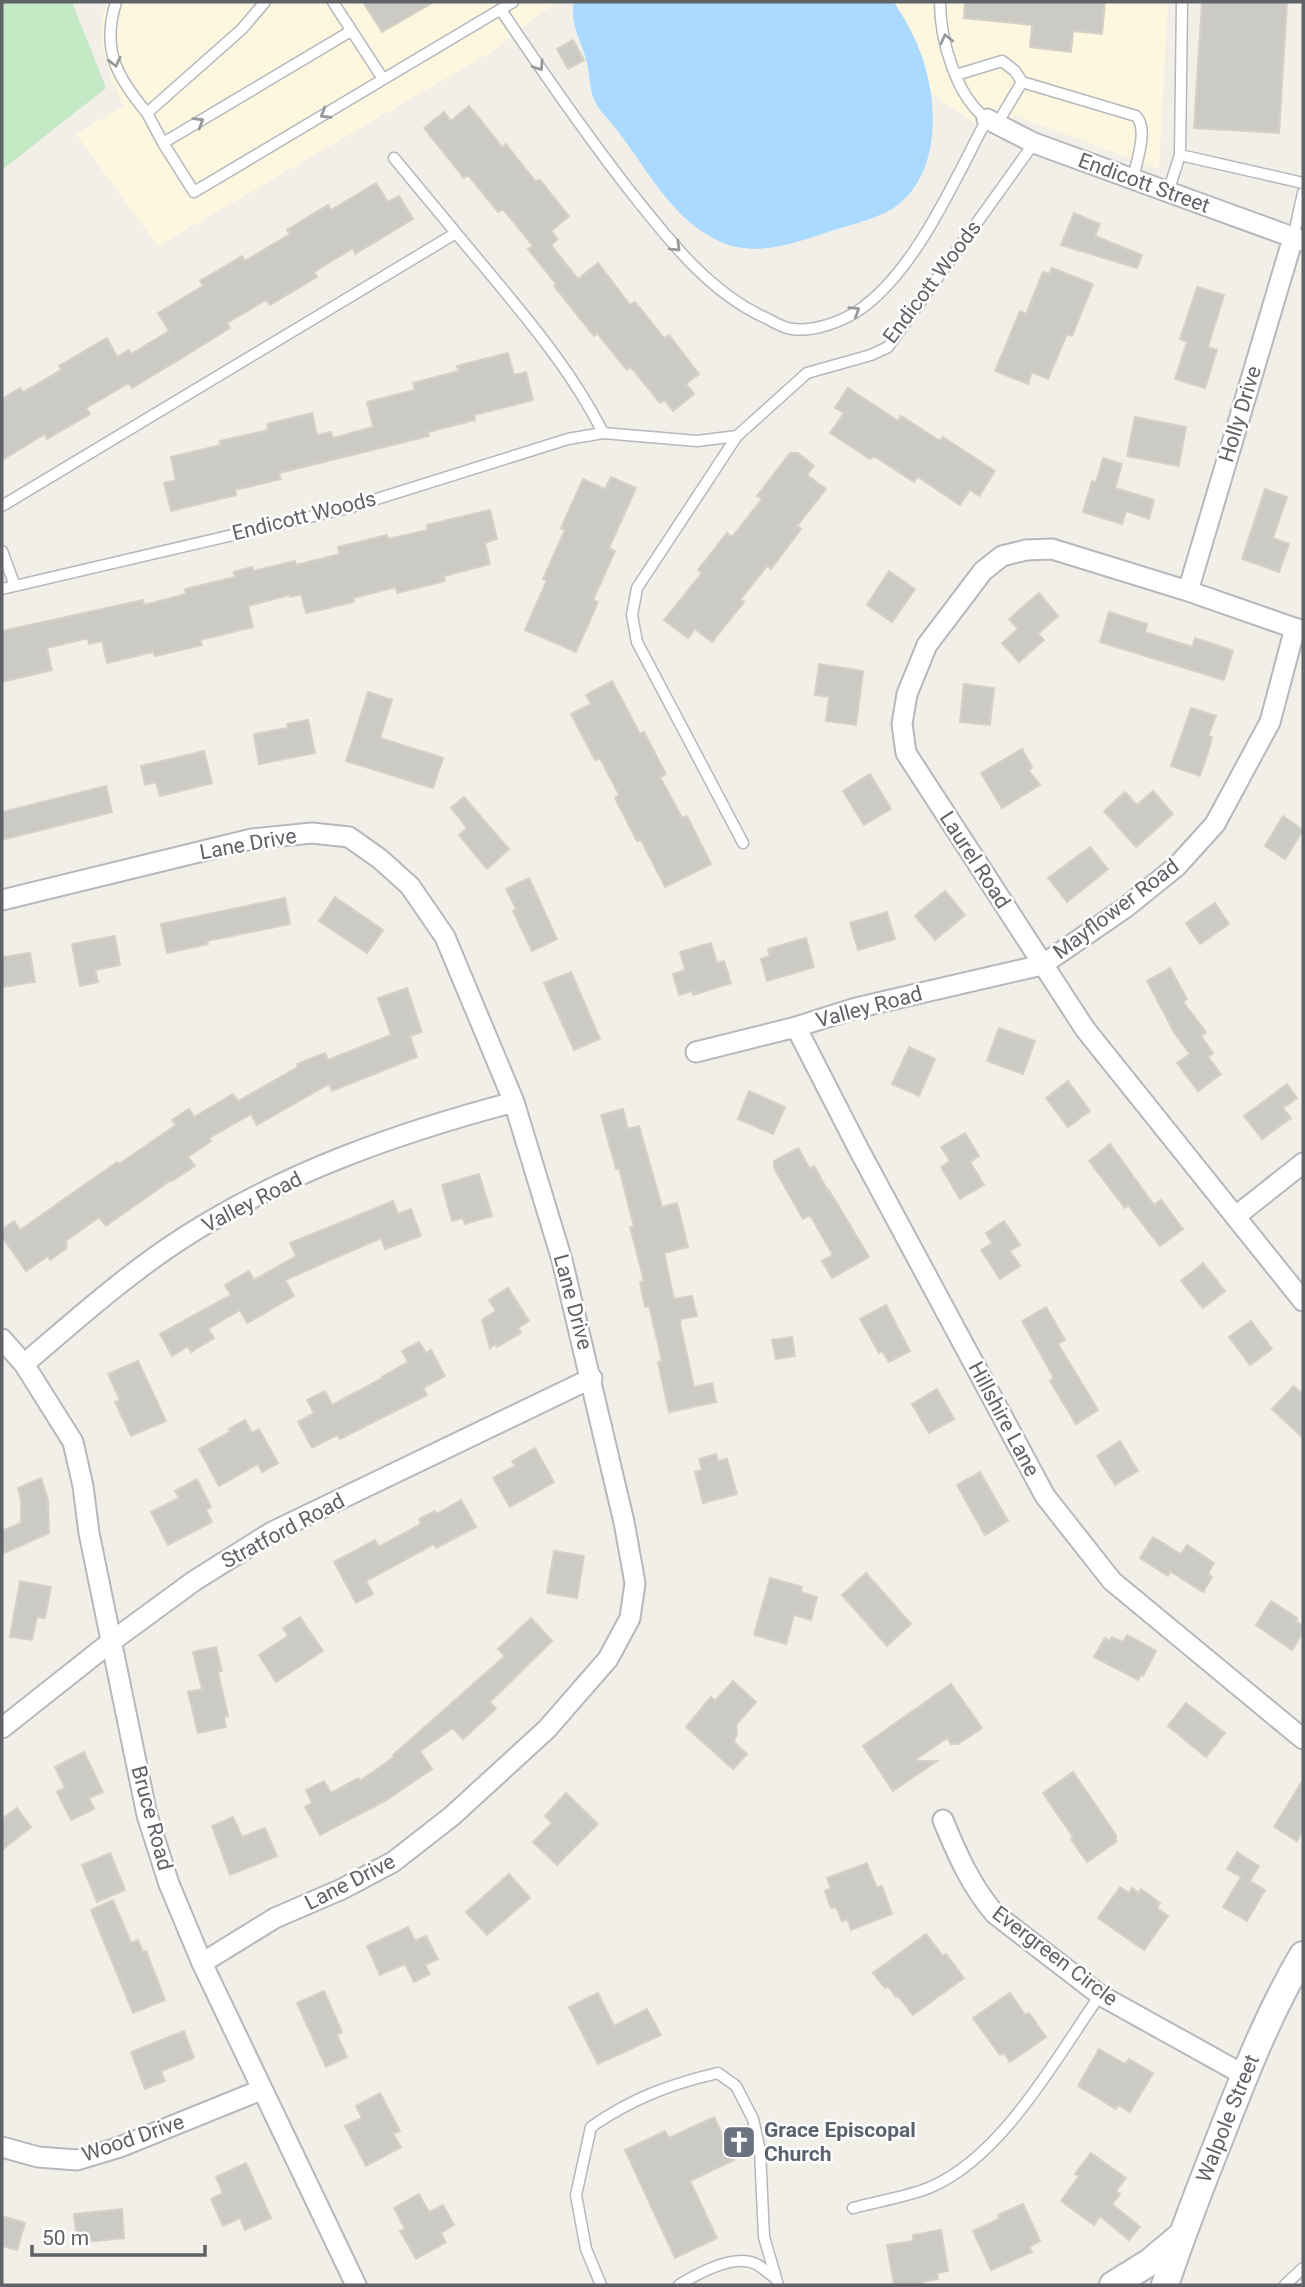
<svg xmlns="http://www.w3.org/2000/svg" width="1305" height="2287" font-family="Roboto,sans-serif">
<style>
.commercial{fill:#fef7e0}
.green{fill:#c5e8c5}
.water{fill:#aadaff}
.building{fill:#cccac5;stroke:#d6d1c6;stroke-width:2}
.lines{fill:none;stroke-linecap:round;stroke-linejoin:round}
.lane-casing{stroke:#b5b8bc;stroke-width:13}
.street-casing{stroke:#b5b8bc;stroke-width:23}
.secondary-casing{stroke:#b6babf;stroke-width:30}
.lane{stroke:#fff;stroke-width:10}
.street{stroke:#fff;stroke-width:19}
.secondary{stroke:#fff;stroke-width:26}
.oneway{stroke:#979a9d}
.labels{text-anchor:middle;stroke-width:5;stroke-linejoin:round;paint-order:stroke}
.street-label{font-size:21px;fill:#5f6368;stroke:#fff}
.worship-label{font-size:21px;font-weight:bold;fill:#5b616d;stroke:#fff;text-anchor:start}
</style>
<rect width="100%" height="100%" fill="#f1efe8"/>
<!-- commercial -->
<path class="commercial" d="M108 2H559L539 14 496 49 158 246 76 134 124 106 112 81 101 42 102 17Z
M894 2H1168L1159 169 1014 115 998 140 930 92 917 44Z"/>
<!-- green -->
<path class="green" d="M2 2H72L106 88 2 170Z"/>
<!-- water -->
<path class="water" d="M574 2H894C902 15 911 29 917 44 939 93 944 176 892 209 872 221 844 226 822 234 789 245 753 257 719 241 671 219 647 168 616 129 609 119 598 110 594 99 589 88 590 74 587 63 582 41 569 25 574 2Z"/>
<!-- building -->
<path class="building" d="M363 2H434L382 32Z
M965 2H1105L1102 34 1073 31 1071 52 1030 47 1032 25 964 18Z
M1202 2H1287L1279 133 1194 128Z
M573 40 584 60 568 69 557 49Z
M469 106 502 147 506 144 535 181 540 180 569 216 551 231 558 239 551 245 578 279 598 263 630 305 635 302 664 338 669 335 699 374 686 384 694 394 673 411 665 400 660 403 631 367 627 370 597 333 594 336 554 286 556 284 528 249 533 246 503 209 498 212 468 175 464 178 424 128 444 112 451 121Z
M376 183 388 202 399 196 413 219 355 254 353 248 314 272 317 277 270 305 266 300 227 323 230 328 185 356 132 388 129 383 86 408 90 414 47 439 45 434 2 460V399L20 388 23 392 61 370 59 366 107 338 117 357 129 350 131 354 169 331 158 313 203 286 200 281 242 256 245 261 290 234 287 230 328 205 331 210Z
M1074 213 1100 224 1095 236 1142 255 1137 268 1061 245Z
M1052 268 1093 284 1072 336 1067 334 1048 379 1032 372 1028 384 995 371 1020 311 1026 314 1043 272 1049 274Z
M1197 287 1224 295 1208 347 1217 350 1205 388 1175 379 1187 342 1180 339Z
M508 353 514 375 526 372 533 400 474 415 475 420 428 432 429 436 279 473 281 479 235 490 236 495 171 511 164 483 176 480 171 457 221 445 220 441 268 430 267 424 312 413 317 435 331 432 333 438 373 427 367 402 415 390 413 383 459 371 457 366Z
M848 388 898 421 901 416 940 441 943 437 995 471 979 496 970 490 960 505 918 477 914 482 874 456 870 459 830 433 844 413 835 408Z
M1135 417 1186 427 1179 466 1127 456Z
M790 453H798L814 466 807 475 826 489 797 526 801 529 771 569 767 566 740 600 744 602 712 642 695 629 688 638 664 620 702 573 698 570 727 533 732 537 762 499 757 496Z
M1103 458 1122 464 1115 488 1154 500 1149 519 1126 511 1122 524 1083 512 1092 481 1096 483Z
M611 477 636 488 609 548 615 551 593 600 598 602 576 652 525 630 547 580 543 579 565 530 561 528 583 479 605 489Z
M1265 489 1287 497 1273 538 1289 544 1279 572 1242 559Z
M490 510 497 539 485 543 490 564 444 576 445 581 397 593 396 587 353 598 354 602 306 613 301 594 290 597 289 595 248 606 253 627 200 640 202 645 155 656 153 652 107 663 102 641 89 644 88 638 47 648 52 670 2 682V631L143 600 144 605 186 594 185 589 235 577 234 572 252 567 253 571 295 561 296 565 340 554 338 547 387 535 388 539 428 530 427 525Z
M889 571 915 589 892 622 867 605Z
M1039 593 1058 616 1038 634 1044 640 1019 662 1002 643 1018 629 1009 619Z
M1109 612 1147 624 1145 632 1192 647 1195 638 1233 651 1224 680 1100 642Z
M819 664 863 671 856 725 826 721 829 697 815 695Z
M612 681 640 734 644 732 666 774 660 777 682 818 687 816 711 864 665 887 641 840 637 841 615 798 619 795 600 758 595 760 571 714 591 704 586 695Z
M964 684 994 688 990 725 960 722Z
M368 692 392 700 380 738 443 758 433 788 346 761Z
M1191 708 1216 716 1208 736 1212 737 1210 746 1200 776 1171 766Z
M308 720 315 753 259 764 254 734 288 728 287 724Z
M1022 749 1032 767 1029 771 1040 785 1002 808 981 773Z
M204 751 212 783 160 796 156 782 145 785 141 766Z
M870 774 891 809 864 825 843 791Z
M106 786 112 812 2 840V812Z
M1153 791 1173 814 1136 847 1104 811 1125 792 1137 805Z
M464 797 509 849 487 869 459 835 467 828 451 808Z
M1283 816 1303 830 1285 859 1265 846Z
M1090 847 1108 869 1067 902 1048 878Z
M529 878 557 939 532 951 513 911 516 909 506 889Z
M945 891 965 915 935 940 915 916Z
M335 897 383 930 367 953 319 921Z
M285 898 290 924 207 941 208 944 167 953 161 924Z
M1215 903 1229 924 1200 944 1186 923Z
M887 912 895 939 858 950 850 923Z
M115 936 120 965 95 970 98 982 80 986 72 944Z
M806 938 814 967 767 981 761 959 770 956 768 949Z
M711 943 717 963 724 961 731 983 693 995 692 991 679 995 673 974 685 970 680 952Z
M30 953 35 982 2 987V957Z
M1170 968 1187 999 1183 1002 1206 1032 1201 1036 1213 1053 1208 1057 1221 1074 1198 1091 1177 1063 1190 1054 1175 1034 1147 981Z
M571 972 600 1039 574 1050 544 983Z
M407 988 422 1032 410 1036 417 1057 332 1091 329 1084 257 1125 251 1114 209 1138 211 1141 188 1157 195 1166 172 1181 171 1180 106 1226 99 1217 66 1241 67 1248 50 1260 48 1256 26 1271 2 1237V1230L14 1221 20 1230 117 1162 119 1164 176 1125 172 1120 189 1109 194 1117 233 1094 238 1101 298 1067 297 1064 325 1053 328 1060 391 1035 378 998Z
M999 1028 1035 1041 1023 1074 987 1061Z
M909 1047 935 1059 919 1096 892 1084Z
M1068 1081 1090 1111 1068 1127 1046 1098Z
M1287 1084 1297 1098 1283 1108 1291 1118 1262 1139 1244 1116Z
M749 1091 785 1107 773 1134 738 1119Z
M623 1109 628 1129 639 1126 662 1207 677 1203 688 1247 664 1253 674 1299 692 1296 697 1316 681 1319 680 1323 694 1387 712 1383 716 1402 669 1412 658 1362 662 1361 649 1306 645 1307 640 1282 644 1281 630 1227H634L619 1168 616 1169 601 1115Z
M965 1133 979 1156 970 1162 984 1185 960 1199 941 1167 950 1161 941 1147Z
M1110 1144 1154 1205 1161 1200 1183 1229 1160 1246 1128 1205 1125 1208 1089 1161Z
M798 1148 810 1169 814 1166 828 1191 829 1190 869 1257 832 1278 822 1261 833 1255 810 1215 803 1219 774 1168V1161Z
M479 1174 492 1216 465 1224 463 1218 452 1221 442 1185Z
M393 1201 398 1214 411 1209 421 1236 385 1249 381 1238 285 1280 294 1296 247 1323 240 1310 208 1329 214 1338 191 1352 188 1346 172 1356 160 1334 231 1295 225 1285 249 1271 254 1280 296 1256 290 1243Z
M1004 1221 1020 1245 1010 1251 1020 1266 1000 1279 981 1250 992 1243 986 1233Z
M1203 1263 1225 1291 1203 1308 1181 1281Z
M508 1288 529 1321 518 1328 521 1333 497 1347 495 1344 490 1348 482 1320 496 1311 489 1300Z
M886 1305 910 1351 889 1362 882 1351 879 1353 860 1319Z
M1046 1307 1065 1340 1058 1344 1098 1410 1076 1424 1050 1381 1054 1378 1022 1321Z
M1251 1321 1272 1349 1250 1365 1229 1337Z
M792 1337 795 1356 776 1359 772 1340Z
M419 1342 426 1353 431 1350 445 1376 423 1388 427 1395 340 1439 337 1435 312 1448 298 1422 314 1413 307 1400 325 1391 332 1405 383 1378 382 1377 408 1362 402 1351Z
M138 1361 166 1421 131 1436 115 1402 120 1400 108 1374Z
M1294 1386 1303 1395V1438L1272 1409Z
M937 1389 954 1419 929 1433 912 1404Z
M245 1420 252 1433 259 1429 278 1463 262 1472 258 1464 219 1486 199 1449 230 1432 229 1429Z
M1120 1441 1138 1471 1115 1485 1097 1456Z
M535 1448 554 1482 510 1507 493 1478 515 1466 512 1461Z
M716 1454 718 1461 727 1459 737 1494 703 1503 695 1472 702 1470 699 1459Z
M980 1472 1008 1521 985 1535 957 1485Z
M41 1478 48 1500 49 1533 2 1554V1531L21 1523V1499L18 1488Z
M197 1479 211 1507 206 1510 212 1522 168 1545 151 1512 179 1498 175 1491Z
M461 1500 476 1527 436 1548 434 1544 366 1581 373 1594 356 1603 334 1562 375 1540 379 1547 421 1524 419 1519 435 1511 437 1514Z
M1153 1537 1181 1554 1187 1545 1214 1563 1208 1574 1212 1577 1203 1592 1170 1571 1168 1576 1140 1558Z
M554 1551 584 1556 577 1598 547 1593Z
M866 1573 911 1624 887 1646 842 1595Z
M770 1578 802 1587 801 1592 817 1597 811 1620 794 1615 786 1644 754 1635Z
M20 1581 51 1587 45 1618 37 1617 32 1640 10 1637Z
M1271 1601 1297 1618 1296 1621 1303 1626V1632L1292 1650 1256 1625Z
M300 1617 323 1651 276 1682 259 1655 288 1636 283 1628Z
M531 1618 552 1641 490 1702 496 1709 463 1739 453 1728 420 1751 432 1769 385 1801 320 1835 305 1807 312 1803 306 1790 324 1781 331 1793 358 1778 360 1781 394 1757 393 1755 505 1656 498 1649Z
M1127 1635 1156 1651 1143 1676 1141 1675 1138 1680 1094 1657 1105 1638 1110 1641 1112 1637 1123 1642Z
M216 1647 222 1671 218 1672 228 1716 224 1717 226 1727 198 1733 188 1692 202 1689 193 1652Z
M733 1681 756 1702 736 1725 737 1733 734 1742 747 1754 733 1769 686 1727 711 1697 715 1701Z
M951 1684 982 1728 958 1744H951L947 1738 916 1759 918 1761H937L893 1791 863 1746Z
M1186 1703 1225 1733 1206 1757 1168 1726Z
M84 1752 103 1792 89 1798 94 1809 71 1820 57 1792 65 1788 55 1767Z
M1073 1772 1116 1835V1842L1087 1862 1071 1839 1073 1837 1043 1793Z
M1303 1780V1831L1297 1841 1274 1827Z
M566 1793 598 1824 557 1865 533 1842 552 1823 545 1816Z
M17 1808 31 1827 2 1850V1819Z
M233 1817 242 1837 265 1828 277 1856 230 1875 212 1826Z
M1237 1852 1259 1866 1250 1881 1265 1890 1247 1921 1223 1907 1241 1877 1227 1869Z
M110 1853 125 1890 97 1902 82 1865Z
M867 1863 877 1888 882 1886 892 1914 851 1930 847 1919 842 1921 836 1907 831 1908 825 1891 831 1888 827 1878Z
M509 1874 530 1898 487 1935 466 1912Z
M1120 1887 1129 1893 1132 1888 1139 1893 1141 1889 1160 1903 1157 1908 1168 1916 1144 1950 1098 1918Z
M113 1900 131 1943 138 1940 143 1952 146 1951 165 2000 133 2013 91 1910Z
M408 1927 415 1941 426 1936 438 1959 425 1965 430 1974 414 1982 405 1964 380 1975 367 1946Z
M926 1934 943 1956 946 1954 964 1978 913 2015 897 1995 896 1997 888 1986 885 1988 873 1973Z
M324 1991 342 2032 337 2035 347 2057 326 2067 297 2003Z
M598 1993 614 2026 647 2009 661 2035 598 2064 569 2007Z
M1010 1993 1025 2015 1029 2013 1046 2037 1010 2062 1004 2053 1000 2055 973 2018Z
M184 2031 194 2058 161 2071 165 2081 145 2089 131 2052Z
M1099 2049 1125 2064 1129 2059 1153 2073 1130 2112 1118 2105 1116 2109 1078 2086Z
M380 2093 400 2131 393 2134 401 2147 366 2166 345 2126 362 2118 356 2106Z
M714 2117 734 2160 690 2181 717 2238 675 2258 625 2150 665 2131 669 2138Z
M1091 2153 1126 2178 1116 2191 1120 2194 1112 2204 1140 2227 1129 2240 1100 2216 1094 2225 1061 2201 1079 2176 1075 2174Z
M246 2163 271 2218 245 2230 240 2218 223 2226 211 2199 223 2193 216 2177Z
M419 2194 429 2212 443 2205 454 2225 441 2233 446 2242 416 2259 400 2231 405 2229 394 2208Z
M1023 2204 1040 2241 1029 2247 1032 2252 991 2270 973 2231 999 2219 998 2215Z
M122 2209 124 2238 77 2243 74 2214Z
M2 2216 25 2223 17 2250 2 2246Z
M941 2230 948 2271 937 2273 938 2279 923 2282V2285H894L887 2245 913 2241V2235Z"/>
<g class="lines">
<!-- lane casing -->
<g class="lane-casing">
<path id="lane" d="M116 2C101 50 117 77 147 113
M333 2 383 79
M501 10C542 71 584 132 630 191 669 240 709 293 768 319 775 323 784 328 792 329 815 332 844 321 862 308 917 268 955 179 987 119 956 97 940 39 940 2
M351 31 163 143 194 192 513 2
M956 75 1002 61 1015 71 1022 82 997 124
M1022 82 1136 116C1149 129 1136 162 1133 179
M163 143 147 113 242 29 265 2
M1180 155 1182 2
M394 158 456 233
M1168 192 1180 155 1303 183
M1293 238 1303 193
M2 506 456 233C507 295 568 362 603 433
M2 551 15 586
M2 589 348 508 568 439 603 433 697 441 737 436
M743 843 637 642 632 615 637 588 737 436 807 373 871 355 888 347 1034 143
M853 2208C878 2201 907 2197 931 2187 1003 2156 1056 2058 1100 1995
M601 2285 586 2249 576 2195 591 2127C631 2099 670 2084 718 2073L736 2086 753 2119 760 2151 764 2237 778 2285
M679 2285C697 2274 734 2253 756 2264 762 2267 768 2273 774 2277
M1285 2285 1303 2268"/>
</g>
<!-- street casing -->
<g class="street-casing">
<path id="street" d="M987 119 1034 143 1303 241
M1188 591 1293 238
M1303 631 1188 591 1052 549 1026 550 1002 556 983 571 927 645 907 694 902 724 906 753 1085 1029 1303 1301
M2 900 252 839 312 833 349 837 380 859 410 886 445 937 514 1102 562 1260 624 1522 635 1583 630 1618 608 1659 547 1729 452 1816 393 1862 342 1889 275 1918 202 1963
M796 1027 858 1148 1045 1496 1112 1581 1303 1739
M696 1052 796 1027 856 1008 1042 965 1125 908 1177 866 1215 824 1270 722 1295 628
M1236 1216 1303 1163
M2 1339 24 1364 73 1442 83 1486 89 1533 147 1815 169 1884 202 1963 356 2285
M24 1364C77 1319 128 1273 186 1236 286 1172 400 1132 514 1102
M2 1728 112 1641 194 1581 272 1532 592 1378
M943 1820C957 1854 971 1886 995 1914L1100 1995 1244 2075
M2 2147 38 2157 77 2160 120 2147 261 2090"/>
</g>
<!-- secondary casing -->
<g class="secondary-casing">
<g id="secondary">
<path d="M1113 2285 1150 2262 1181 2236"/>
<path id="s1" d="M1165 2285C1182 2235 1201 2185 1221 2135 1245 2074 1269 2012 1303 1955"/>
</g>
</g>
<!-- lane -->
<use href="#lane" class="lane"/>
<!-- street -->
<use href="#street" class="street"/>
<!-- secondary -->
<use href="#secondary" class="secondary"/>
</g>
<!-- one-way arrows -->
<defs><path id="oneway-chevron" d="M-2-3.5L2.5 0L-2 3.5" fill="none" stroke-width="1.6" stroke-linecap="round" stroke-linejoin="round" transform="scale(1.75)"/></defs>
<g class="oneway">
<use href="#oneway-chevron" transform="translate(946 39) rotate(-103)"/>
<use href="#oneway-chevron" transform="translate(115 62) rotate(76)"/>
<use href="#oneway-chevron" transform="translate(539 66) rotate(56)"/>
<use href="#oneway-chevron" transform="translate(325 114) rotate(149)"/>
<use href="#oneway-chevron" transform="translate(199 122) rotate(-31)"/>
<use href="#oneway-chevron" transform="translate(676 247) rotate(45)"/>
<use href="#oneway-chevron" transform="translate(855 311) rotate(-32)"/>
</g>
<!-- icons -->
<defs>
<g id="church-square" transform="scale(1.75)"><rect x="-9" y="-9" width="18" height="18" rx="4" fill="#6b7280" stroke="#fff"/><path d="M-1.2-6h2.4v3.5h3.3v2.4h-3.3V6h-2.4V-.1h-3.3v-2.4h3.3Z" fill="#fff"/></g>
</defs>
<g fill-rule="evenodd">
<use href="#church-square" x="739" y="2142"/>
</g>
<g class="labels">
<!-- street labels -->
<g class="street-label">
<text transform="translate(1144 183) rotate(20)" y="7">Endicott Street</text>
<text transform="translate(932 282) rotate(-53)" y="7">Endicott Woods</text>
<text transform="translate(1240 414) rotate(-73)" y="7">Holly Drive</text>
<text transform="translate(304 516) rotate(-14)" y="7">Endicott Woods</text>
<text transform="translate(248 844) rotate(-10)" y="7">Lane Drive</text>
<text transform="translate(975 860) rotate(57)" y="7">Laurel Road</text>
<text transform="translate(1116 909) rotate(-37)" y="7">Mayflower Road</text>
<text transform="translate(869 1007) rotate(-15)" y="7">Valley Road</text>
<text transform="translate(252 1202) rotate(-27)" y="7">Valley Road</text>
<text transform="translate(573 1302) rotate(75)" y="7">Lane Drive</text>
<text transform="translate(1004 1419) rotate(62)" y="7">Hillshire Lane</text>
<text transform="translate(283 1531) rotate(-28)" y="7">Stratford Road</text>
<text transform="translate(152 1818) rotate(75)" y="7">Bruce Road</text>
<text transform="translate(350 1882) rotate(-27)" y="7">Lane Drive</text>
<text transform="translate(1055 1956) rotate(37)" y="7">Evergreen Circle</text>
<text dy="7" stroke="none"><textPath href="#s1" startOffset="178">Walpole Street</textPath></text>
<text transform="translate(133 2138) rotate(-19)" y="7">Wood Drive</text>
</g>
<!-- worship labels -->
<g class="worship-label">
<text x="764" y="2137">Grace Episcopal<tspan x="764" dy="24">Church</tspan></text>
</g>
</g>
<!-- border -->
<rect width="1305" height="2287" fill="none" stroke="#5f6368" stroke-width="7"/>
<!-- scale -->
<path d="M32 2245v10h173v-10" fill="none" stroke="#5f6368" stroke-width="3.5"/>
<text x="42" y="2245" font-size="21" fill="#5f6368" stroke="#ffffff" stroke-width="5" paint-order="stroke">50 m</text>
</svg>
